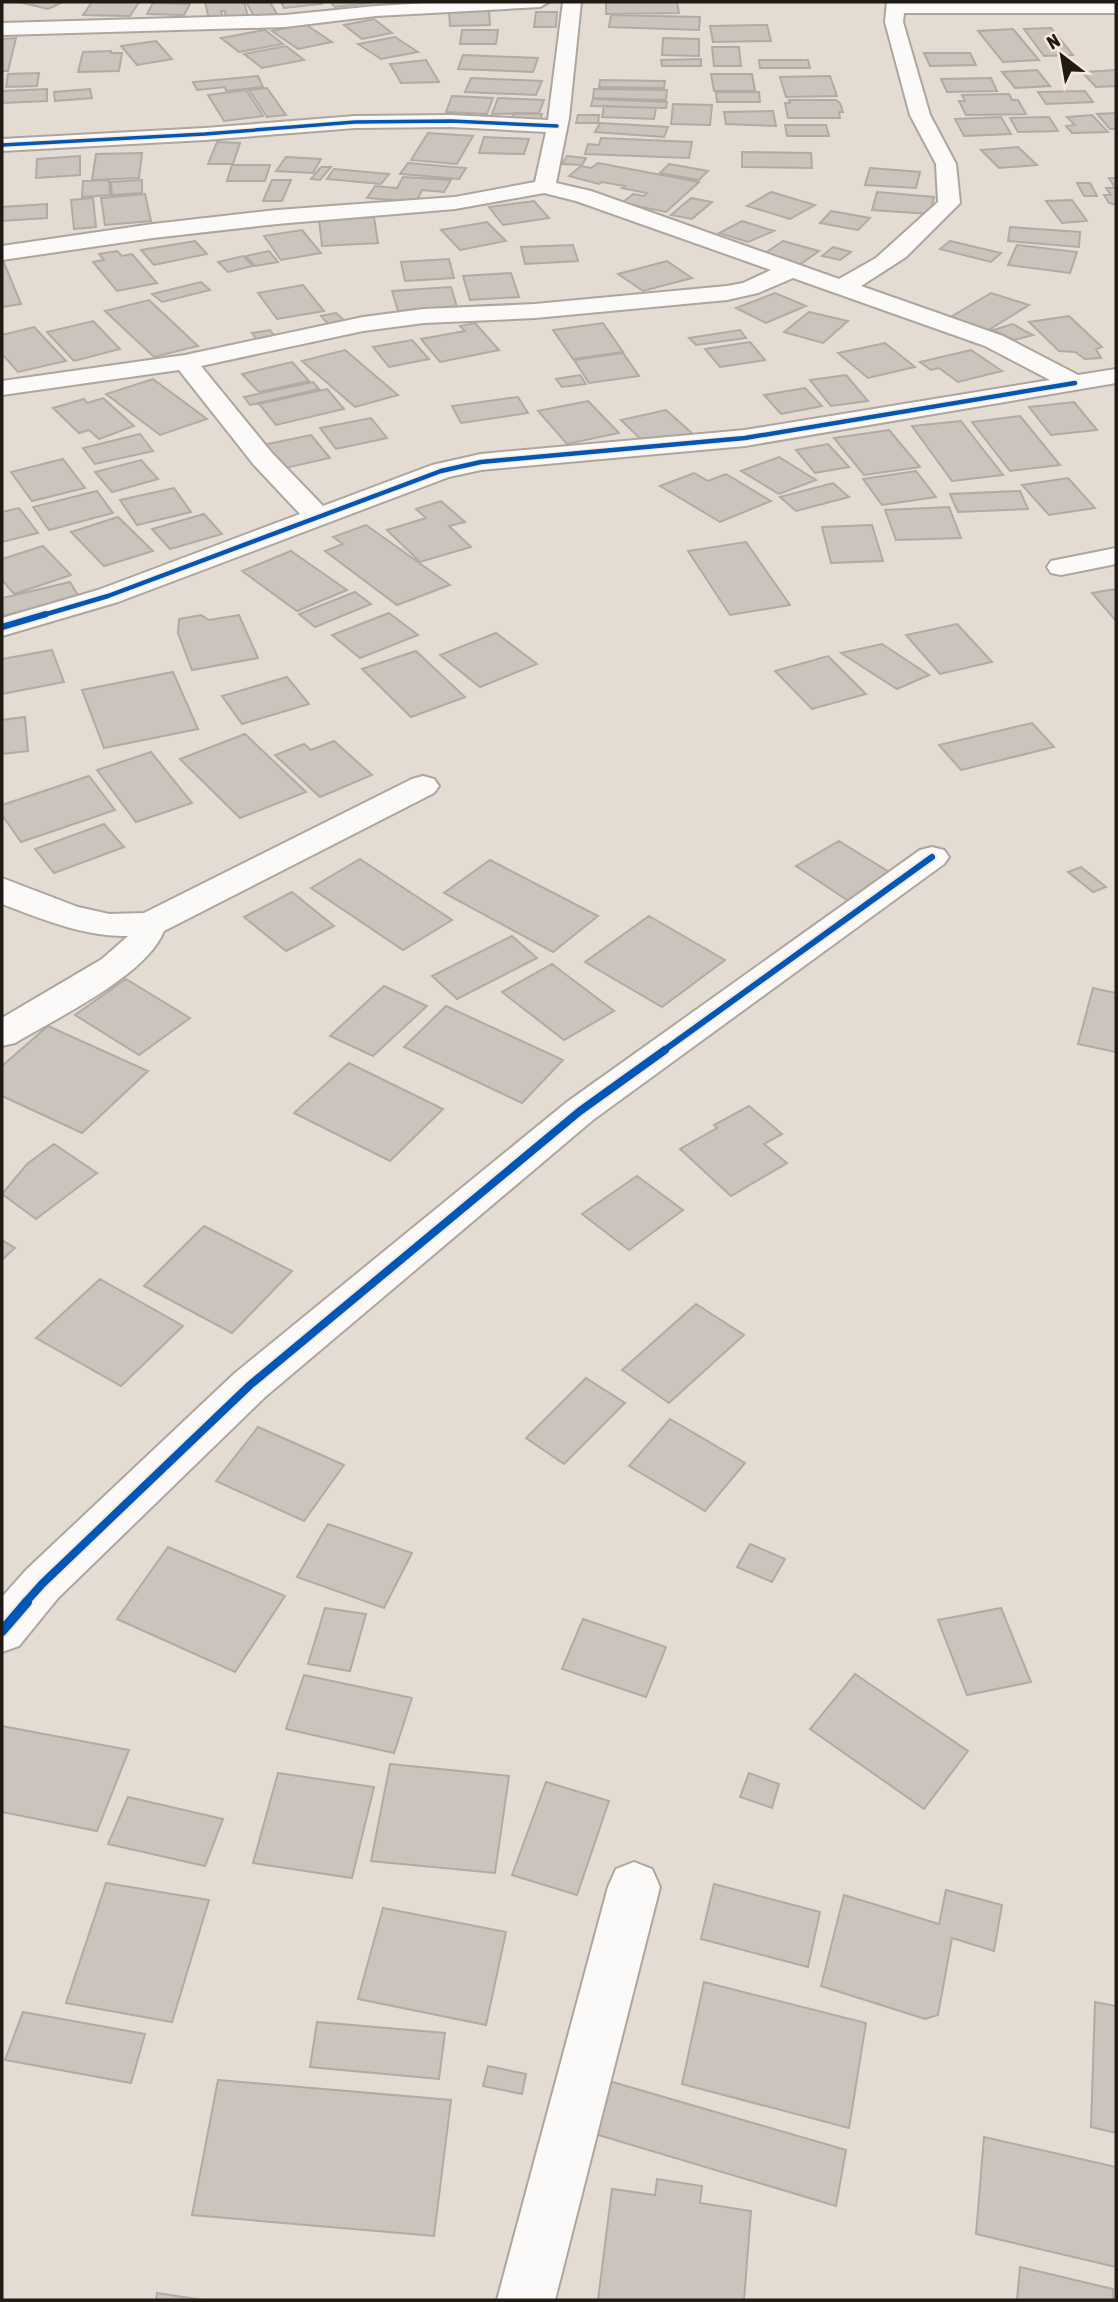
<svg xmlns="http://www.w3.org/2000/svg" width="1118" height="2302" font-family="'Asap Condensed',sans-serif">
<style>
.building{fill:#cbc4bd;stroke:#b1aba3;stroke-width:2}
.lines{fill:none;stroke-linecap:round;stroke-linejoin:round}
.street-casing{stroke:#ada69f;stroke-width:4}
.street{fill:#fbfaf8;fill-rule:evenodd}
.cycleway-far4-casing{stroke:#fae8d7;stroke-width:6}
.cycleway-far3-casing{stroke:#fae8d7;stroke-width:7}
.cycleway-far2-casing{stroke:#fae8d7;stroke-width:10}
.cycleway-far1-casing{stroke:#fae8d7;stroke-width:12}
.cycleway-casing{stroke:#fae8d7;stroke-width:14}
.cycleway-far4{stroke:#0057b8;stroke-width:3.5}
.cycleway-far3{stroke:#0057b8;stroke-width:4.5}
.cycleway-far2{stroke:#0057b8;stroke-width:6}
.cycleway-far1{stroke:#0057b8;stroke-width:8}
.cycleway{stroke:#0057b8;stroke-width:10}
</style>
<rect width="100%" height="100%" fill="#e4dbd2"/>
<!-- building -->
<path class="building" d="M19 2H63L48 9Z
M92 2H139L130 16 83 15Z
M205 2H244L248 17 226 18 225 11H221L223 18 209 19Z
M246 2H270L277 14 254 16Z
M281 2H321L322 4 284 8Z
M330 2H371V3L335 7Z
M606 2H677L679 13 606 14Z
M153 3 190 4 184 15 147 14Z
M489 10 490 25 450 26 449 11Z
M536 12H557L556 27H534Z
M611 15 700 17 699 30 609 27Z
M374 19 392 33 362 39 344 25Z
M305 24 332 42 298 49 272 31Z
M767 25 771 41 713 42 710 26Z
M1051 28 1073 55 1044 56 1024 29Z
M1013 29 1039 60 1003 62 978 31Z
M265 30 283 44 239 52 221 38Z
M462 30H498L496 44H460Z
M395 37 418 52 381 59 358 44Z
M16 38 8 71H2V39Z
M663 38 699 39V56L662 55Z
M156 41 172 59 137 65 121 46Z
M286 46 304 60 262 68 244 54Z
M712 47H739L741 66H714Z
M111 51V53H122L119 71 78 72 83 52Z
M924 53H970L976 65 930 66Z
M463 55 538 58 533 72 458 69Z
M701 59V66H662L661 60Z
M426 60 439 82 401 83 390 64Z
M759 60H808L810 68H760Z
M1037 70 1050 86 1015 88 1002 72Z
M1116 70V86L1096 87 1082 72Z
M39 73 37 86 6 87 8 74Z
M711 74H752L755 91H714Z
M258 76 263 87 226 91 225 87 197 90 193 82Z
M830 76 837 96 786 97 780 77Z
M471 78 542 81 536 95 465 92Z
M991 78 997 91 947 92 941 79Z
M600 80 665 81 664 88 599 87Z
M267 88 286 115 267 117 249 90Z
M47 89V101L2 103V91Z
M90 89 92 98 55 101 54 92Z
M594 89 667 90 666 100 593 98Z
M246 90 263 116 224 121 208 95Z
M1085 91 1093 102 1046 104 1038 92Z
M716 92H759L760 102H717Z
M1009 94 1012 100H1018L1026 114 966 115 959 101H965L962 95Z
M452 96 493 98 487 114 446 112Z
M498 98 544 100 539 113 492 114Z
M593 99 667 102 666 108 591 106Z
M789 100H836L840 103 843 112H839L840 118H788L785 103H790Z
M673 104 712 105 710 125 671 124Z
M604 106 656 108 654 119 602 117Z
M773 111 776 126 726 124 724 112Z
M514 113 542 114 540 120 512 119Z
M1116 113V129H1110L1097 114Z
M578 115H599L598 123H576Z
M1092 115 1108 132 1072 133 1066 126 1075 125 1067 117Z
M1001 117 1011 134 964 136 955 119Z
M1049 117 1058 131 1018 132 1010 118Z
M600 123 668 127 664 137 595 132Z
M785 125H826L829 136H787Z
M428 133 473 136 457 164 411 160Z
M484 137 529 139 524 154 479 153Z
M601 138 692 142 689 158 585 154 588 144 599 145Z
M217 142 240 143 233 164H208Z
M1018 147 1037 165 999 168 981 150Z
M742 152 811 153 812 168 742 167Z
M142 153 139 178 92 180 96 154Z
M80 156V175L36 178 37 159Z
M567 156 586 158 582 165 562 164Z
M286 157 321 159 313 173 276 171Z
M408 163 466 168 459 179 400 174Z
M598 163 699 182 666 212 622 203 633 194 644 196 647 193 622 188 625 186 602 182 599 184 569 176 581 166 591 168Z
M669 164 708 171 699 180 660 173Z
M232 165H270L265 181H227Z
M321 167H331L320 180 311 179Z
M870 168 920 172 916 188 865 185Z
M334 169 389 174 381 184 327 179Z
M403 177 451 180 444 192 422 190 416 202 367 198 375 186 397 188Z
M1109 178H1116V205L1109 203 1104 195H1111L1106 188H1115Z
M109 180 110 195 82 197 83 181Z
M142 180V193L112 195 111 182Z
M272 180H291L282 201H263Z
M1077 183H1090L1097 196H1084Z
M771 192 815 205 790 219 747 206Z
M877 192 934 197 930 214 872 210Z
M145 194 151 221 105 225 101 198Z
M93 198 96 227 74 229 71 200Z
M691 198 712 202 692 219 671 215Z
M1072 200 1087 221 1062 223 1046 201Z
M534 201 549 218 503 225 489 207Z
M47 204V218L2 221V207Z
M831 211 870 218 858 230 820 223Z
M374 217 378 243 322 246 319 220Z
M742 221 774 231 748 242 719 233Z
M487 222 506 241 460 250 441 230Z
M1010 227 1080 232 1079 247 1008 241Z
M302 230 321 253 281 260 264 236Z
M195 241 207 254 154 265 141 250Z
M783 241 819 251 798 266 761 256Z
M950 241 1001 253 991 262 940 249Z
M573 245 578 261 525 264 521 247Z
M1017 245 1077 252 1070 273 1008 265Z
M833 247 851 252 840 260 822 256Z
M117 251 122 256 132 254 157 283 117 291 93 262 104 260 99 254Z
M269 251 278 262 255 266 246 256Z
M243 256 253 266 228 272 218 262Z
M2 258 21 304 2 307Z
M449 259 454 278 405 281 401 262Z
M667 261 692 278 643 291 618 274Z
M511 273 519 297 470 300 463 276Z
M201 282 210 290 162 302 152 294Z
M303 285 324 311 277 319 258 293Z
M451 287 457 307 398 311 392 291Z
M775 293 806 306 766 323 736 308Z
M991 293 1029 305 987 331 949 318Z
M149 300 198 346 154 357 105 311Z
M809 312 848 321 823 343 784 332Z
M336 313 345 321 329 325 321 316Z
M1069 316 1102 347 1096 349 1101 358 1085 359 1075 352 1059 351 1029 322Z
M93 321 120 349 74 361 47 332Z
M475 323 499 350 440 362 421 339 465 331 460 326Z
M603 323 623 352 573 359 553 330Z
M1013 324 1025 331 1033 335 1014 340 993 330Z
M34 327 66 361 18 372 2 354V335Z
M270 330 277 339 259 343 252 333Z
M740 330 746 338 696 345 689 338Z
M412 340 429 359 389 367 373 347Z
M750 342 765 360 720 367 705 349Z
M885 343 915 367 868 378 838 353Z
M345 350 398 395 355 407 302 361Z
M971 350 1002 371 958 382 939 368 931 370 920 362Z
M623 353 639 376 589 383 574 360Z
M292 362 309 381 259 392 242 374Z
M580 375 586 384 562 387 556 379Z
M846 375 868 401 831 406 810 380Z
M153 379 207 419 160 435 106 394Z
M313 382 319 389 250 405 244 397Z
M805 388 822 406 781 414 764 395Z
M327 389 344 409 276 425 259 404Z
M518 397 528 413 461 423 452 406Z
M103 398 134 426 99 439 89 430 79 433 53 408 84 399 87 403Z
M588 401 619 433 567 444 538 411Z
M1074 402 1097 430 1051 435 1029 407Z
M666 410 694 435 648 446 621 420Z
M1020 416 1060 465 1010 471 972 422Z
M371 418 387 438 336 449 320 428Z
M961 421 1003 475 952 481 912 426Z
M889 430 920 467 864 475 834 438Z
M140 434 153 451 95 464 83 448Z
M311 435 330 458 281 469 263 445Z
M828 444 849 467 815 473 796 450Z
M779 457 816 480 779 494 741 471Z
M63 459 85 488 32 501 11 472Z
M141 460 158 479 112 492 95 472Z
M916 471 936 497 882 505 863 479Z
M694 473 708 481 726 474 771 501 720 522 660 486Z
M1068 478 1095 508 1049 515 1022 485Z
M833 483 849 497 796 511 780 497Z
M174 488 191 512 137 525 120 500Z
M97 491 113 513 49 530 33 507Z
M1020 491 1028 509 958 512 950 494Z
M441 501 465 522 449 526 471 547 420 562 387 530 426 518 416 509Z
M949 507 961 538 896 540 885 510Z
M19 508 38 533 2 542V512Z
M204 514 222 534 170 549 152 529Z
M118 517 153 551 104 566 71 532Z
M366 525 411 557 450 585 397 605 325 551 343 544 333 537Z
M872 525 883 561 831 563 822 527Z
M746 542 790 605 730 615 688 551Z
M43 546 71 575 14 594 2 580V559Z
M291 551 347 590 297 611 242 571Z
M70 582 79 597 2 616V598Z
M1116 589V621L1092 593Z
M355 592 371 604 315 627 299 614Z
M389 613 418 635 360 658 332 635Z
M201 615 209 620 239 615 258 658 192 670 178 633 179 619Z
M957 624 992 662 940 674 906 635Z
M496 633 537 664 480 687 440 655Z
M882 644 929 675 897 689 841 653Z
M52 650 64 682 2 694V659Z
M416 651 465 697 411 717 362 669Z
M828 656 866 694 812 709 775 671Z
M173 672 198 729 104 748 82 690Z
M287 677 309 704 242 724 222 696Z
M25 717 28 751 2 754V720Z
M1032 723 1054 747 961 770 939 745Z
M245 734 306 792 240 818 180 759Z
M334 741 372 775 320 797 275 755 304 744 311 750Z
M151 752 192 803 136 822 97 770Z
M89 776 115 810 21 842 2 815V805Z
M104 824 124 847 54 873 35 849Z
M839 841 894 875 850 902 796 866Z
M360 859 452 920 403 950 311 888Z
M490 860 598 916 553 952 444 893Z
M1081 867 1106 887 1093 892 1068 872Z
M292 892 334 926 286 951 244 917Z
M649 916 725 960 662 1007 585 962Z
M512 936 537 958 457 999 432 976Z
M552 964 614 1011 564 1040 502 992Z
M126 979 190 1018 139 1055 75 1015Z
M384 986 427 1006 373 1056 330 1036Z
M1093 988 1116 993V1052L1078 1044Z
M446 1006 563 1060 522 1103 404 1047Z
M48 1026 148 1071 82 1133 2 1096V1066Z
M349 1063 443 1109 390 1161 294 1113Z
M749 1106 782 1134 764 1144 787 1163 731 1196 680 1149 717 1128 714 1125Z
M54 1144 97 1173 36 1219 2 1194 27 1164Z
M637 1176 683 1210 629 1250 582 1214Z
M204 1226 292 1271 232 1333 144 1286Z
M2 1240 15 1248 2 1260Z
M100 1279 183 1326 121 1386 36 1338Z
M696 1304 744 1335 669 1403 622 1370Z
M586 1378 625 1403 564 1464 526 1438Z
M670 1419 745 1463 705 1511 629 1466Z
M258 1427 344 1465 304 1521 216 1481Z
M328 1524 412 1553 384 1608 297 1577Z
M750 1544 785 1559 772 1582 737 1567Z
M168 1547 285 1596 235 1672 117 1619Z
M325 1608 366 1614 350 1671 308 1664Z
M1001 1608 1031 1682 967 1695 938 1620Z
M583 1619 666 1647 646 1697 562 1669Z
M855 1674 968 1751 924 1809 810 1729Z
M304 1675 412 1698 394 1753 286 1729Z
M2 1726 129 1750 97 1831 2 1812Z
M390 1764 509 1776 495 1873 371 1861Z
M278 1773 374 1787 352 1878 253 1863Z
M749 1773 779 1784 772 1808 740 1797Z
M546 1782 609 1801 577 1895 512 1875Z
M128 1797 223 1819 205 1866 108 1844Z
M106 1883 209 1900 172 2022 66 2003Z
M714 1884 820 1912 808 1967 701 1939Z
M946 1890 1002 1905 994 1951 952 1938 938 2015 925 2019 821 1986 844 1895 939 1924Z
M383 1908 506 1932 486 2025 358 1999Z
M704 1982 866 2023 849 2128 682 2084Z
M1095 2002 1116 2006V2133L1091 2127Z
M23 2012 145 2034 131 2083 5 2060Z
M317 2022 445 2033 439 2079 310 2067Z
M488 2066 526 2074 522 2094 483 2086Z
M218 2080 451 2100 434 2236 192 2215Z
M609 2081 846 2150 836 2206 595 2134Z
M984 2137 1116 2167V2267L976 2234Z
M657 2179 702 2186 700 2203 751 2211 744 2300H598L612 2189 655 2195Z
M1020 2267 1113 2289V2300H1017Z
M157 2293 203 2300H156Z"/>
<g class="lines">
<!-- street casing -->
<g class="street-casing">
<path id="street" d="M445 2H549L540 7 376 16 285 27 2 35V23L285 15 376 6Z
M563 2H581L569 118 556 183 591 191 839 279 876 258 938 202 936 164 910 115 885 22 887 2 1116 3V13H904L903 22 930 115 956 164 960 203 906 257 861 286 1003 336 1078 375 1116 369V383L745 446 481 470 449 477 118 602 2 636V618L98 590 300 514 254 465 179 370 2 395V381L185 355 363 317 424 309 535 304 727 286 743 283 771 270 576 201 544 193 455 209 277 224 153 238 2 260V246L153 224 277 210 455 197 535 182 546 132 451 127 355 128 205 140 2 151V139L205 128 355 116 451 115 548 120ZM793 278 985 346 1050 380 745 430 481 454 432 465 323 506 272 453 201 366 363 331 424 323 535 318 727 300 758 293Z
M1116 548V564L1061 575 1051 573 1047 567 1051 561Z
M423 776 434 779 439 786 434 793 164 931C146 976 58 1017 15 1043L2 1046V1018L102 959 128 936C84 937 42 919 2 904V878L78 907 109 914 144 913 412 779Z
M932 847 944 850 949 857 944 864 593 1120 265 1397 58 1598 19 1646 2 1652V1597L26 1570 235 1373 567 1102 920 850Z
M634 1862 652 1869 660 1887 555 2300H497L608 1887 616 1869Z"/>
</g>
<!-- street -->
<use href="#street" class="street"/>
<!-- cycleway-far4 casing -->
<g class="cycleway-far4-casing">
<path id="cycleway-far4" d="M2 145 205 134 355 122 451 121 557 126"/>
</g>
<!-- cycleway-far3 casing -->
<g class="cycleway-far3-casing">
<path id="cycleway-far3" d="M40 616 108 596 441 471 481 462 745 438 1075 383"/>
</g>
<!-- cycleway-far2 casing -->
<g class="cycleway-far2-casing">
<path id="cycleway-far2" d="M2 627 46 614
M663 1051 932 857"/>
</g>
<!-- cycleway-far1 casing -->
<g class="cycleway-far1-casing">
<path id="cycleway-far1" d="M25 1603 42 1584 250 1385 580 1111 665 1050"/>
</g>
<!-- cycleway casing -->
<g class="cycleway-casing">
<path id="cycleway" d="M2 1631 27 1602"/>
</g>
<!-- cycleway-far4 -->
<use href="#cycleway-far4" class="cycleway-far4"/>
<!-- cycleway-far3 -->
<use href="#cycleway-far3" class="cycleway-far3"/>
<!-- cycleway-far2 -->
<use href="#cycleway-far2" class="cycleway-far2"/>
<!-- cycleway-far1 -->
<use href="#cycleway-far1" class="cycleway-far1"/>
<!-- cycleway -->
<use href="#cycleway" class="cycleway"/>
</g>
<!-- border -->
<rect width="1118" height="2302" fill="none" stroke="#201a14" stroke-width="7"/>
<!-- north arrow -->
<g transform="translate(1062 56) rotate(329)" stroke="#fae8d7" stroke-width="5" paint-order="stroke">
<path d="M0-5L12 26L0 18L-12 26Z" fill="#201a14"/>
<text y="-10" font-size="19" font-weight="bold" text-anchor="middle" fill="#201a14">N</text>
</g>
</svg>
